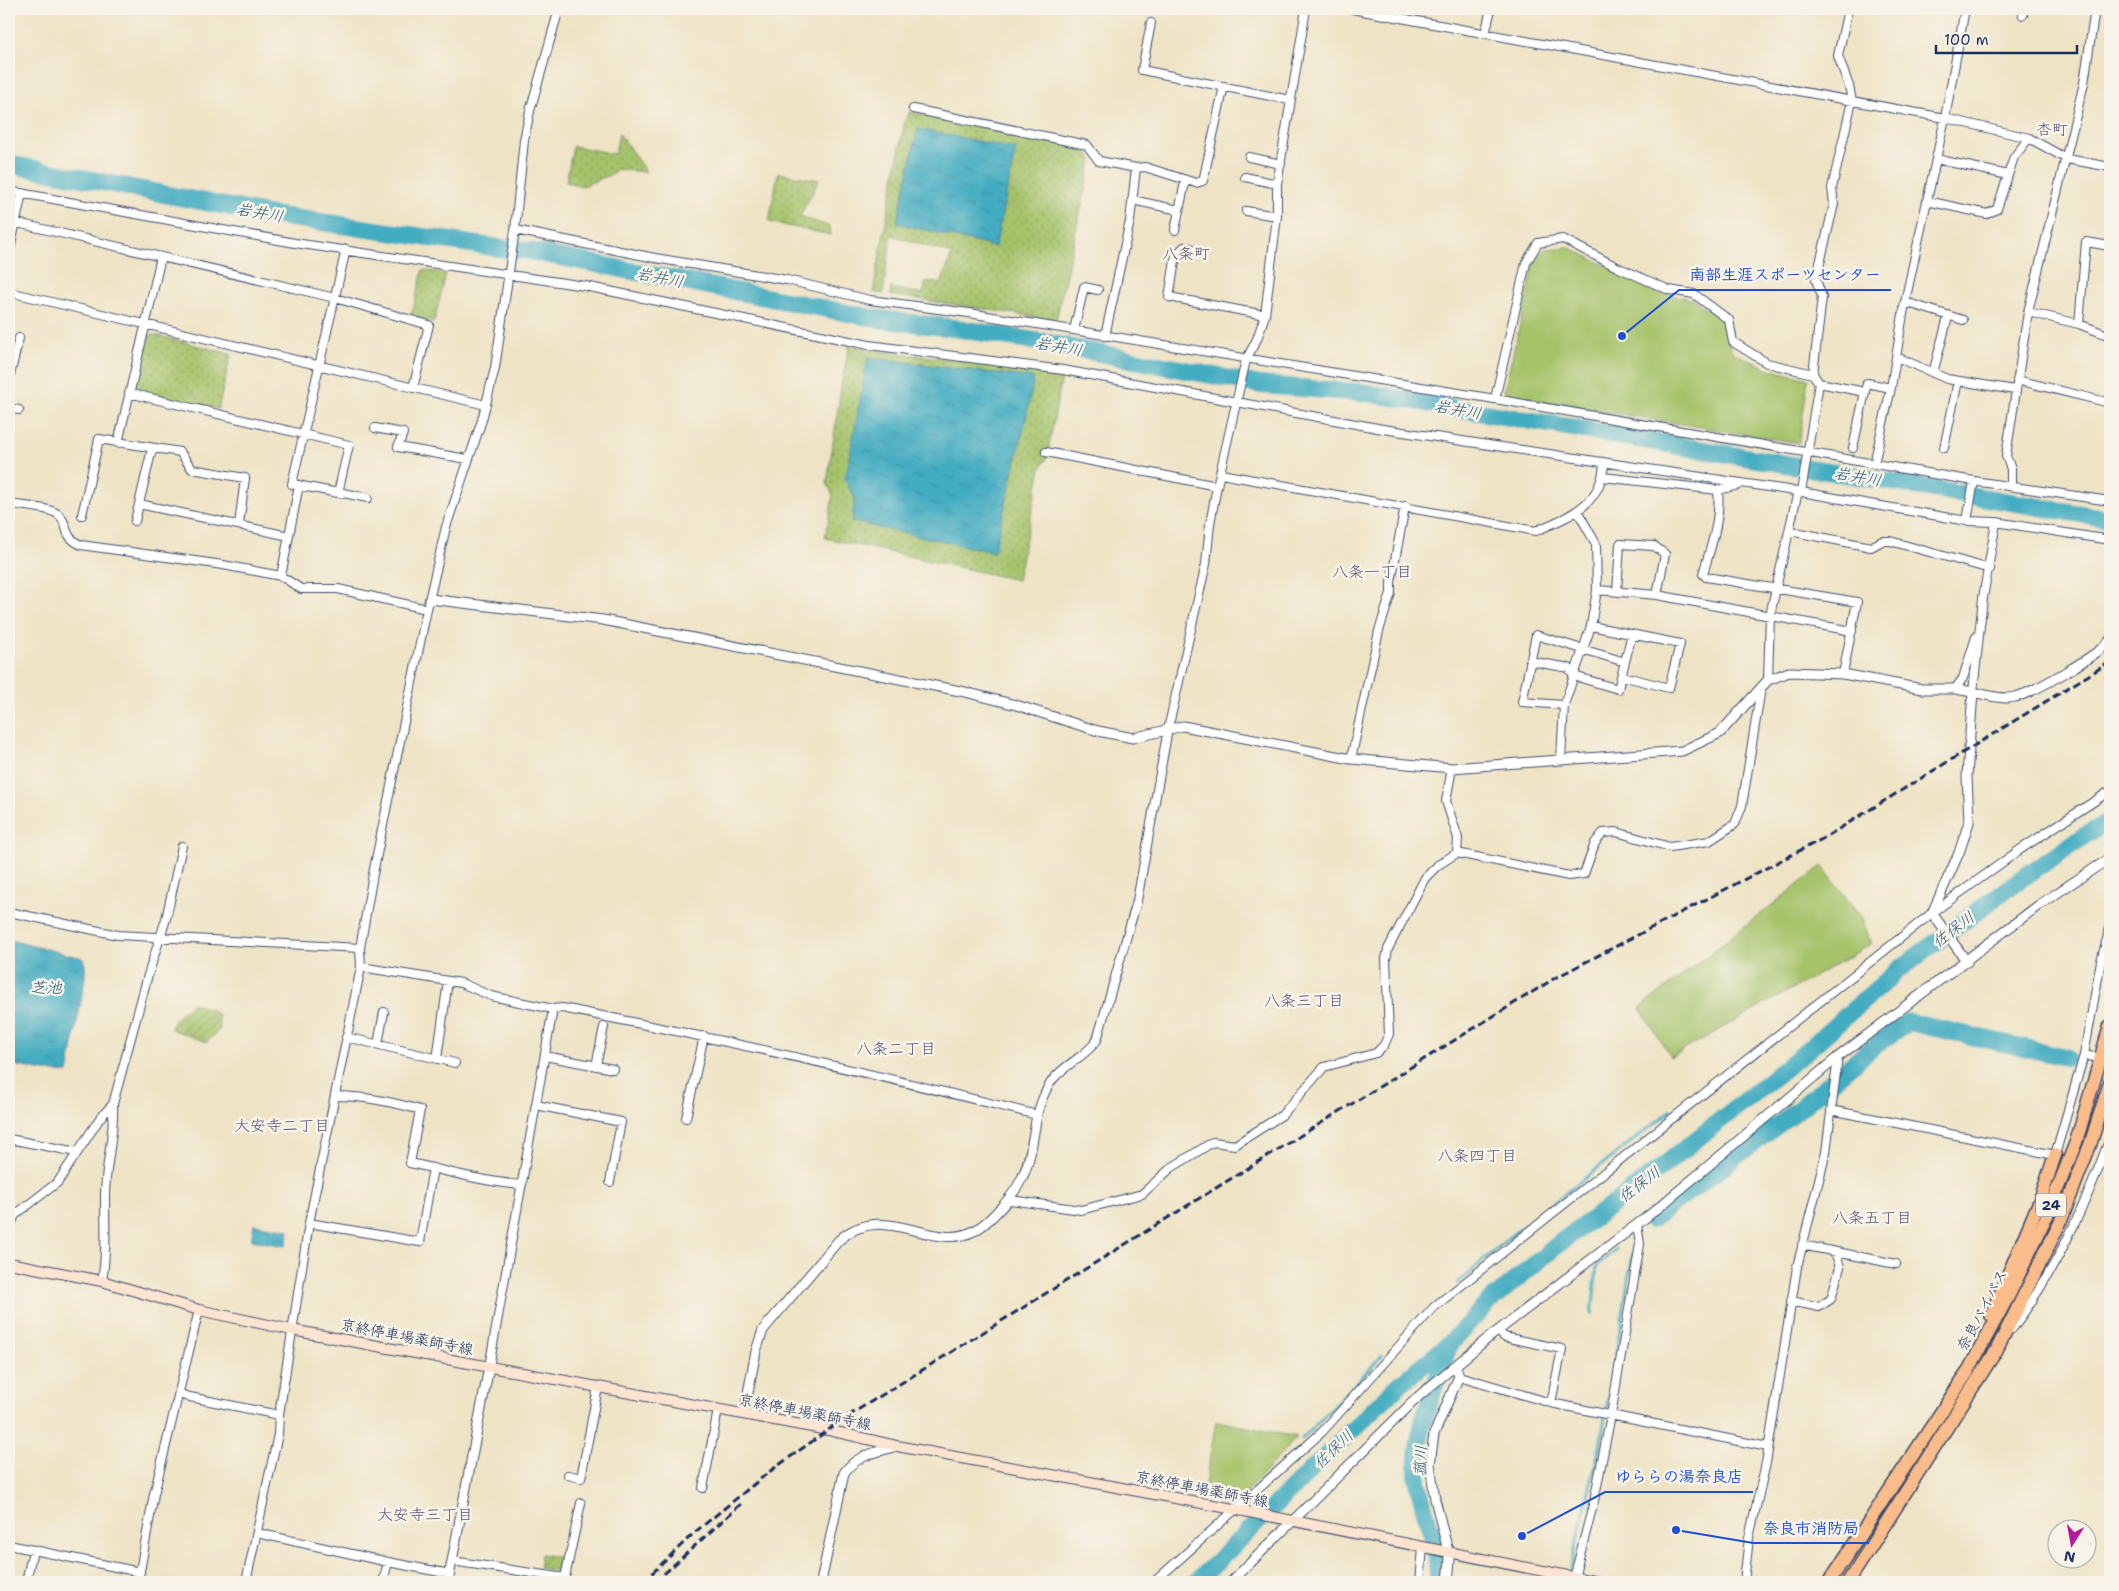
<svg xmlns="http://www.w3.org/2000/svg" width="2119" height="1591" font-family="'Shantell Sans','Klee One',sans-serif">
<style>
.grass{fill:url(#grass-dots);stroke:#607964;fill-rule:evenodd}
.garden{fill:url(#garden-furrows);stroke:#607964}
.pitch{fill:#a6c36a;stroke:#607964}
.water{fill:url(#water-ripples);stroke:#2e6e90}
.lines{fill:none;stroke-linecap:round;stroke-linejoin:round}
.stream{stroke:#42acc1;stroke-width:3}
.river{stroke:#42acc1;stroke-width:18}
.minor-casing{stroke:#3b4a6d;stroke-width:10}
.tertiary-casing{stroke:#3b4a6d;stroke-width:11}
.secondary-casing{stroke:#3b4a6d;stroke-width:12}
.trunk-casing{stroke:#3b4a6d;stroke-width:15}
.minor{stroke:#fff;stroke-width:8}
.tertiary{stroke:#fff;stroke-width:9}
.secondary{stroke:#fde4d0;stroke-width:10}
.trunk{stroke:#f9bc8a;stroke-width:12}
.rail{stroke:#1b2f5e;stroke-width:3;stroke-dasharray:8 4;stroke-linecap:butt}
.labels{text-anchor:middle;stroke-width:5;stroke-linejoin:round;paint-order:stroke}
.shield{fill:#f7f3e8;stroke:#5d6a87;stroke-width:1}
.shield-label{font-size:14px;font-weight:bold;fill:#1b2f5e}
.street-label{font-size:15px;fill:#1b2f5e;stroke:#f7f3e8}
.neighbourhood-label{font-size:16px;fill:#5e567e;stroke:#f7f3e8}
.water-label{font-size:16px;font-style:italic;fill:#295b81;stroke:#f7f3e8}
.leader{fill:none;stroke:#1d4ed8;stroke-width:2}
.callout-dot{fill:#1d4ed8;stroke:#f7f3e8;stroke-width:2}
.callout-label{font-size:16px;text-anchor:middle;font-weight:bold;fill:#1d4ed8;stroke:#f7f3e8;stroke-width:5;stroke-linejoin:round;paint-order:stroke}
</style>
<defs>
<pattern id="grass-dots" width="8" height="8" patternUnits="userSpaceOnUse" patternTransform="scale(1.25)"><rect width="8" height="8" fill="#a6c36a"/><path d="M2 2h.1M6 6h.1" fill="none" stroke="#869f5a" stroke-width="1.8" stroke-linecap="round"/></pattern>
<pattern id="garden-furrows" width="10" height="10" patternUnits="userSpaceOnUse" patternTransform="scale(1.25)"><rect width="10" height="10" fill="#a6c36a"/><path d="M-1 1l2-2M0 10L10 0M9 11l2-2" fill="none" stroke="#869f5a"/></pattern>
<pattern id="water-ripples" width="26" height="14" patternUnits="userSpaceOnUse" patternTransform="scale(1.25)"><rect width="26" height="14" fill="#42acc1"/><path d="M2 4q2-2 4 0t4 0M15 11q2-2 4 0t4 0" fill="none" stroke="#368ca0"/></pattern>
</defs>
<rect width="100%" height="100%" fill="#f7f3e8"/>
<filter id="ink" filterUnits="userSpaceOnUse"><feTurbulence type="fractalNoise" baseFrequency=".02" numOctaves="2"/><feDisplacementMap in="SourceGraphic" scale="10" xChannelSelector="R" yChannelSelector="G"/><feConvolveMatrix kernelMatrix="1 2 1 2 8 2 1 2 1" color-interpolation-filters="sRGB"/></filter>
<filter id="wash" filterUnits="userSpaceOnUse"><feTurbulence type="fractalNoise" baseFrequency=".0096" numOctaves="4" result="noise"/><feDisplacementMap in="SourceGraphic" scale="20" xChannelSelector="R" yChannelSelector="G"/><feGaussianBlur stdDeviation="1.12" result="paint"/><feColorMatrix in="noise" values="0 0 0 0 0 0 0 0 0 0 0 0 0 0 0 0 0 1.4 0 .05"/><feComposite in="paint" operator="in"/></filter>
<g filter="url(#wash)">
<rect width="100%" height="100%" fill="#efe3c5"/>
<!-- grass -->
<path class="grass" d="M909 112 1086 149 1092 159 1056 320 890 295 891 288 923 294 926 281 941 284 952 254 891 235 883 294 873 292 904 125ZM918 129 995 247 897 223Z
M619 133 646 172 615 169 614 173 583 186 566 182 573 146 615 154Z
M778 173 819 180 800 216 830 227 831 235 769 222Z
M423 270 446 273 434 322 411 316Z
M151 334 231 354 218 409 139 391 135 385 143 354Z
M850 343 863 349 1009 366 1062 377 1047 457 1041 468 1017 580 825 538 833 496 827 483 842 381ZM868 358H872L1034 378 852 522Z
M541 1554 565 1558 563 1567 557 1571 539 1568Z"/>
<!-- garden -->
<path class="garden" d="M191 1003 209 1009 218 1015 220 1029 207 1042 171 1029 174 1020Z"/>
<!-- pitch -->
<path class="pitch" d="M1568 247 1657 291 1694 300 1724 321 1732 352 1769 369 1808 379 1799 443 1508 396 1504 390 1535 262 1545 249Z
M1822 866 1861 917 1872 944 1671 1057 1640 1008Z
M1216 1421 1297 1437 1240 1499 1204 1491Z"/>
<!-- water -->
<path class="water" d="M918 129 1016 149 995 247 897 223Z
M868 358 1034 378 1026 419 994 552 852 522 855 498 845 480Z
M9 940 83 958 85 966V978L68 1073 44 1071 9 1064Z
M254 1224 289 1230 286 1246 251 1240Z"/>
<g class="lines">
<!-- stream -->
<path class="stream" d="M1458 1283 1507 1239 1672 1110
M1592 1314 1597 1266 1616 1249
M1302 1439 1382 1356
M1567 1582 1600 1446 1634 1248"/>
<!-- river -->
<path class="river" d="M9 164 272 215 506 249 524 250 878 319 961 329 1053 344 1261 385 1367 393 2110 519
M1651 1220 1795 1112 1873 1047 1908 1022 2066 1057
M1196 1582 1400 1384 1450 1343 1488 1303 1561 1242 1652 1175 1804 1053 1897 971 2015 883 2084 836 2110 821
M1436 1582C1443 1545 1419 1509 1417 1473 1414 1432 1437 1382 1450 1343"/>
</g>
</g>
<g filter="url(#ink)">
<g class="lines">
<!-- minor casing -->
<g class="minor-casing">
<path id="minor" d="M1352 9 1945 118 2029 138 2067 159 2110 167
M2023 15 2024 9
M1151 23 1142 70 1290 100
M1485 34 1491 9
M913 109 1087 145 1099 161 1136 168 1145 167 1196 183 1203 181 1224 86
M1249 157 1281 164
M1936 159 2008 175
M1245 177 1277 184
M9 191 295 243 585 286 869 345 1063 370 1383 429 1801 492 1967 521 1996 522 2110 540
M1132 200 1179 210
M1927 201 1987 214 1997 209 2014 157 2029 138
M1246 211 1277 216
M9 221 335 298 429 325 413 388
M515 230 655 258 787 280 870 300 969 313 1495 399 1974 481 2110 501
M1175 230 1185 182
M1193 249 1184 247 1176 255 1169 297 1265 315
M9 254 22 193
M9 292 486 405
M1905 302 1963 320
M2028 312 2079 324 2110 336
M2079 324 2086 242 2110 246
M1074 330 1084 287 1098 290
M1105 336 1130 221 1136 168
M1897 357 1947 379 2015 390
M1933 373 1947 321
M9 379 19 338
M2017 380 2110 403
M1819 383 1865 392 1867 383 1891 388
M129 393 349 445 338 493 292 484C310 406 328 328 346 249
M1495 399 1526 263 1538 243 1563 239 1617 267 1669 290 1694 294 1729 320 1733 342 1767 363 1813 374
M9 408 19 410
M375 428 403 433 398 447 467 459
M118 443 161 257
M1853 448 1865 392
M1944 448 1958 381
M1046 452 1217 486
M1874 464 1891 388 1905 302 1945 118 1965 9
M1221 474 1536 531C1569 516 1601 506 1604 464
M1603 477 1718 490 1739 485
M2011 486V469L2006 456 2028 312 2084 83 2095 9
M1718 490C1721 520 1711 546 1703 574L1706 577 1857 602 1843 674
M338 492 368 498
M1801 492 1819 383 1813 374 1822 297 1816 280 1834 204 1832 188 1852 101 1849 86 1838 56 1848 9
M9 504C21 506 50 507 59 515 70 526 61 535 81 545L223 565 281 576 301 589H338L427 609
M139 504 289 536
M82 515 99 439 180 452 192 469 245 478 239 525
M135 521 152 449
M1967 521 1974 481
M1790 531 1871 547 1882 541H1890L1990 569
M281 576 299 485
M1597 590 1657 595 1852 631
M1617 592 1620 544 1654 546 1665 554 1657 595
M1591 626 1680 644 1669 688 1622 676
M1530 661 1569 668 1574 676 1618 689 1632 634
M1768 680 1770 615 1798 491
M1955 689 1963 678 1976 637
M1973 692 1983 598 1996 522
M1564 705 1522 702 1536 635 1625 662
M1351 759 1379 631 1391 593V582L1405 506
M1561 759 1564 705 1591 626 1597 590 1596 544 1578 512
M1457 853 1569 876 1584 874 1595 843 1603 833 1616 832 1670 847 1709 841 1735 824 1742 806 1761 688
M9 912 118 935 360 948 361 967 461 983 491 996 553 1009 562 1008C721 1039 880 1075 1037 1115 1041 1101 1046 1086 1056 1076 1069 1062 1086 1056 1097 1040L1137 901 1168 729 1206 564 1210 524 1217 486 1246 360 1257 339 1265 315 1277 216V184L1306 9
M360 948 373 874 427 609 446 527 482 420 495 368 515 230 524 140 530 111 559 9
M346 1037 455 1063
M378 1044 384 1012
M2084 1055 2094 1057
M545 1056 613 1069
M437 1059 448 981
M596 1066 604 1027
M335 1096C364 1096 393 1102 420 1110L410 1163C447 1171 484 1182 522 1185
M536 1105 621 1122 610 1182
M1831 1110 2055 1155 2084 1055 2101 961 2110 928
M686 1118 704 1036
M9 1139 77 1152
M1010 1200 1081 1210 1142 1194 1171 1168 1213 1142 1235 1145 1282 1115 1324 1067 1376 1053 1384 1045 1389 1034 1386 959 1388 949 1425 878 1438 865 1457 853 1458 838 1446 801 1452 768
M309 1223 420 1242 433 1168
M9 1229 15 1215 58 1182 100 1118 113 1104 148 975 166 919 182 846
M1802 1245 1896 1264
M102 1281C107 1252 105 1225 105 1196 105 1165 115 1135 113 1104
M1791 1301 1819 1307 1831 1299 1840 1267 1835 1252
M2012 1329C2056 1271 2085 1206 2110 1138
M1498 1331 1504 1337 1562 1349 1551 1403
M489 1367 553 1009
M1459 1376 1551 1403 1768 1447
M179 1392 185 1396 279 1415
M568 1475 581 1478 598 1387
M703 1488 718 1410
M257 1533 388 1562 450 1574
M9 1545 140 1572
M452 1561 565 1578
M1574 1578 1594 1501 1611 1415 1640 1244 1637 1224
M26 1582 33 1550
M138 1582 154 1494 199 1310
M246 1582 278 1434 279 1415 309 1223 361 967
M383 1582 388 1562
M564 1582 581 1503
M1154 1582 1322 1432 1434 1307 1932 913 2021 849 2110 791
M1420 1582 1423 1548
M1744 1582 1749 1538 1766 1463 1797 1267 1826 1152 1838 1057"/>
</g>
<!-- tertiary casing -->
<g class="tertiary-casing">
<path id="tertiary" d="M430 599 603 620 965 692 1016 705 1098 731 1133 738 1183 726 1351 759 1452 768 1682 751 1720 733 1768 680 1789 672 1843 674 1922 689H1955L1973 692
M1967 962 1932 913 1959 853 1969 822 1967 776 1973 692C1987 695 2002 700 2015 697 2031 694 2102 653 2110 640
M744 1414 756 1351 763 1330 839 1240C885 1199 931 1253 974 1231 982 1227 988 1221 995 1214 1006 1203 1015 1193 1022 1178 1031 1160 1033 1135 1037 1115
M448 1582 489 1367
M821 1582 844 1473C856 1455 877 1452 897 1446
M1231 1582 1420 1395 1487 1339 1657 1209 1838 1057 2039 905 2110 858
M1448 1582 1450 1559 1435 1499 1430 1464 1434 1434 1459 1376 1456 1367"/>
</g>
<!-- secondary casing -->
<g class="secondary-casing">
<path id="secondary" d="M9 1263 102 1281 199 1310 292 1330 828 1430 897 1446 1234 1509 1598 1582"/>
</g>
<!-- trunk casing -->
<g class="trunk-casing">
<path id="trunk" d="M1991 1315 2040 1200 2055 1155
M1829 1582 1967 1373 2010 1293 2046 1218 2076 1142 2110 1026
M1848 1582 1996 1351 2060 1223 2090 1145 2110 1082"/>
</g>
<!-- minor -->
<use href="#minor" class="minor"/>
<!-- tertiary -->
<use href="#tertiary" class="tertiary"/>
<!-- secondary -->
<use href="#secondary" class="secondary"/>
<!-- trunk -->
<use href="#trunk" class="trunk"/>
<!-- rail -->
<path class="rail" d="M643 1582 694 1533 769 1472 848 1416 1555 978 1824 838 2110 662
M655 1582 741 1504"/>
</g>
</g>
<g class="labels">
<!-- shield labels -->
<rect class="shield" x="2036" y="1193.5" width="30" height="23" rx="4"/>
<g class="shield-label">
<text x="2051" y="1210">24</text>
</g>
<!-- street labels -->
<g class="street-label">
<text transform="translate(1982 1310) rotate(-62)" y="5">奈良バイパス</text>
<text transform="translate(407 1337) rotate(11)" y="5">京終停車場薬師寺線</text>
<text transform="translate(805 1412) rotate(11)" y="5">京終停車場薬師寺線</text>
<text transform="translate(1202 1489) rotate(11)" y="5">京終停車場薬師寺線</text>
</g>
<!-- neighbourhood labels -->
<g class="neighbourhood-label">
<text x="2052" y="135">杏町</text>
<text x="1186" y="259">八条町</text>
<text x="1372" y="577">八条一丁目</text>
<text x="1304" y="1006">八条三丁目</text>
<text x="896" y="1054">八条二丁目</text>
<text x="282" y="1131">大安寺二丁目</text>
<text x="1477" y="1161">八条四丁目</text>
<text x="1872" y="1223">八条五丁目</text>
<text x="425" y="1520">大安寺三丁目</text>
</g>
<!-- water labels -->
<g class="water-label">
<text transform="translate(260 212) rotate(10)" y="6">岩井川</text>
<text transform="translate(660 277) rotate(11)" y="6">岩井川</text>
<text transform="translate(1059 346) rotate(10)" y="6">岩井川</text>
<text transform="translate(1458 409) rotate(10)" y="6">岩井川</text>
<text transform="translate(1858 476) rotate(10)" y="6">岩井川</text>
<text transform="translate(1953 929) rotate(-37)" y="6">佐保川</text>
<text x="46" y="993">芝池</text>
<text transform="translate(1639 1184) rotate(-37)" y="6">佐保川</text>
<text transform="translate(1333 1449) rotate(-44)" y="6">佐保川</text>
<text transform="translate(1420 1461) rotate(-88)" y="6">菰川</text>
</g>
</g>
<!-- callouts -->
<path class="leader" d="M1622 336L1679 290H1891M1522 1536L1605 1492H1753M1676 1530L1753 1543H1869"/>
<g class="callout-dot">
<circle cx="1622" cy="336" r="5"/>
<circle cx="1522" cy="1536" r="5"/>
<circle cx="1676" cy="1530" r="5"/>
</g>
<g class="callout-label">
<text x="1785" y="280">南部生涯スポーツセンター</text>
<text x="1679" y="1482">ゆららの湯奈良店</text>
<text x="1811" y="1534">奈良市消防局</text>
</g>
<!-- margin -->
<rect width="2119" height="1591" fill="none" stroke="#f7f3e8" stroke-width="30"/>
<!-- north arrow -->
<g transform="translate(2072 1544) rotate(191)"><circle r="24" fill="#f7f3e8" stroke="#9fa5b1"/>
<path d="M0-4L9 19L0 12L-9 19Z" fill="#b5179e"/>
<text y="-8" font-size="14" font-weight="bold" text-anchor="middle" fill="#1b2f5e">N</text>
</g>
<!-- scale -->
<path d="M1936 45v8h141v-8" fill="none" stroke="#1b2f5e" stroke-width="2.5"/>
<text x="1944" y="45" font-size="15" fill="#1b2f5e" stroke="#f7f3e8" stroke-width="4" paint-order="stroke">100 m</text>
</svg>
